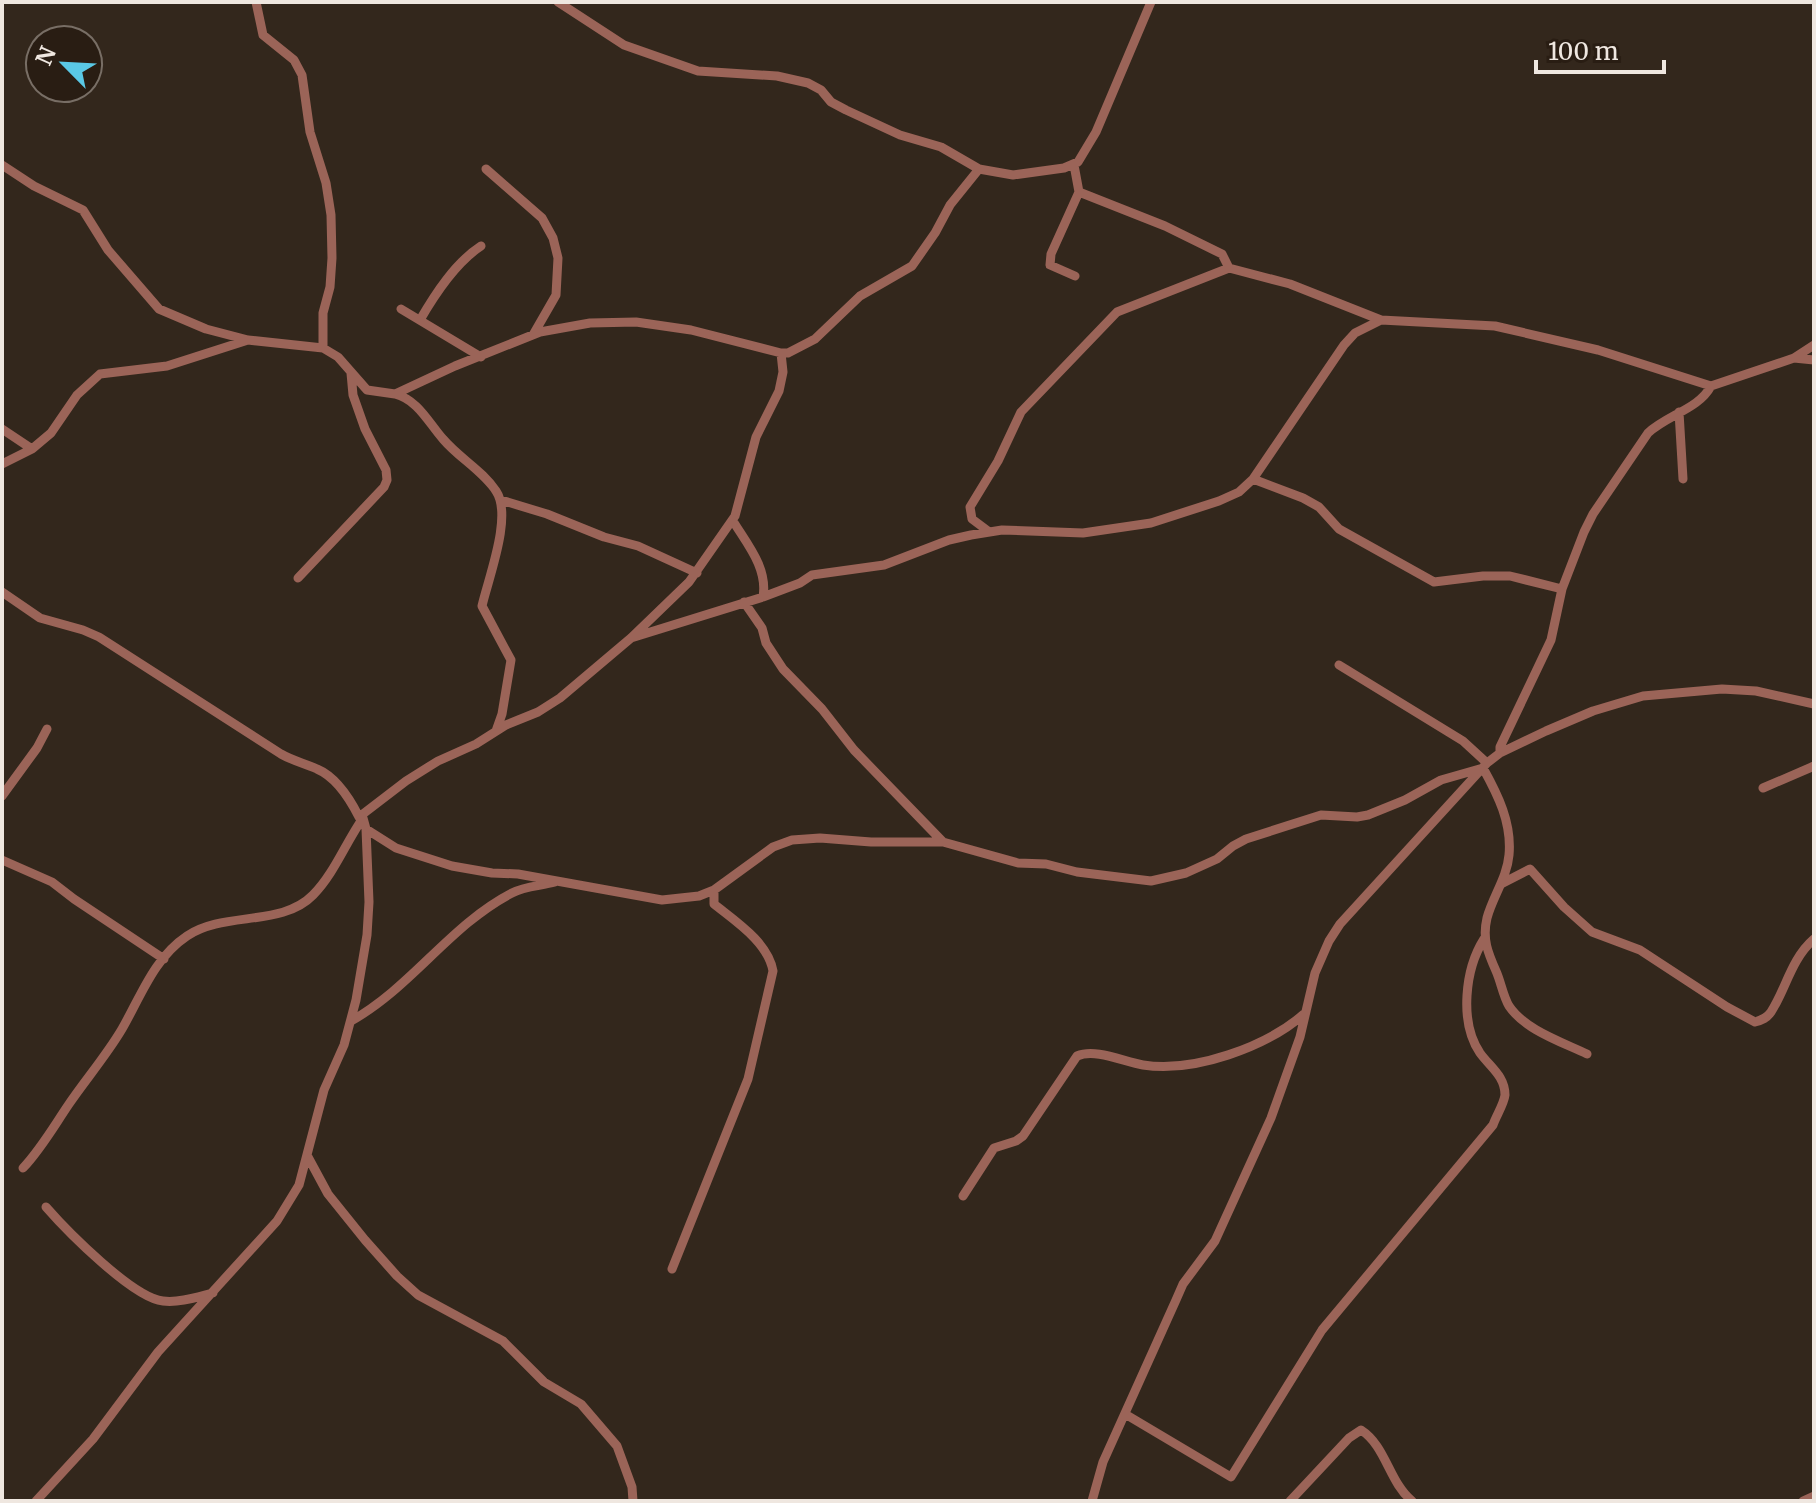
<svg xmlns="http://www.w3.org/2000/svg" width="1816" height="1503" font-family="Merriweather,serif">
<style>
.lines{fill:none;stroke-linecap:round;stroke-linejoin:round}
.minor{stroke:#9b6458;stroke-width:9}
</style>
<rect width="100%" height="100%" fill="#33271c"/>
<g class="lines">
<!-- minor -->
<path class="minor" d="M256 2 263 35 294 60 302 75 310 132 326 183 331 215 332 258 330 287 323 313V348
M558 2 624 45 698 71 777 76 808 83 821 90 831 102 846 110 900 135 941 147 979 169
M2 165 34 186 83 210 108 250 159 309 206 329 248 340 323 348 338 357 367 390 395 394 455 366 540 332 590 323 636 322 691 330 781 353H788L815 339 860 296 912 266 935 233 950 205 979 169 1013 175 1064 168 1078 162 1096 132 1151 2
M1074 165 1079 192 1165 226 1222 254 1229 268
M486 169 542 218 553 238 558 258 556 295 533 335
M1075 276 1050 265 1051 254 1079 192
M401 309 481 357
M420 320C435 294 455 263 481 246
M1794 358 1814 360
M395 394C418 400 428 422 443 439 459 458 483 471 496 491 513 516 488 579 482 606L511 660 502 714 496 731
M1679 412 1683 479
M2 429 32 449
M2 464 32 449 51 433 77 395 100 374 167 366 248 340
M1253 479 1303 498 1319 507 1339 529 1434 582 1483 576H1510L1562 589
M501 500 547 514 604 537 638 546 697 573
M733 521C747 544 768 568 763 597
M988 531 972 519 970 507 998 461 1021 412 1117 312 1229 268 1290 284 1381 320
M298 578 384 487 387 480 386 470 365 429 353 395 351 373
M2 592 40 618 83 630 99 637 281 754C293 761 304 763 317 769 336 777 350 799 359 817L363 818 366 829 396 848 452 866 492 873 518 874 662 900 699 896 714 890 773 847 792 840 820 838 871 842H943L1018 863 1046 864 1077 872 1151 881 1186 873 1217 859 1233 846 1246 839 1321 815 1357 817 1368 815 1405 800 1441 780 1483 768C1498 795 1512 823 1509 855 1507 878 1493 896 1487 918 1482 939 1488 953 1496 971 1501 982 1503 996 1509 1006 1525 1030 1562 1042 1587 1054
M744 602 762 628 766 643 783 669 822 709 854 750 943 842
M631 638 763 597 800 583 812 575 884 565 949 540 971 535 1002 530 1083 533 1151 523 1219 501 1239 492 1253 479 1344 345 1355 333 1381 320 1495 326 1598 350 1711 386 1794 358 1814 345
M1339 665 1463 741 1487 763
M1500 753V747L1551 640 1562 589 1584 532 1593 514 1648 433C1667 415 1699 409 1711 386
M1763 788 1814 766
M2 796 37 748 47 729
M359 817 406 781 438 761 476 744 506 725 538 712 560 698 631 638 689 582 735 516 756 437 779 391 783 372 781 353
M2 860 52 882 74 899 164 959
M1501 884 1530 869 1564 907 1592 932 1640 950 1727 1007 1755 1022C1762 1020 1767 1018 1771 1012 1786 989 1791 959 1814 939
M351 1021C412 987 450 925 512 893 525 886 541 886 555 882
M308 1157 328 1194 365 1240 397 1276 418 1295 503 1341 544 1382 581 1404 617 1446 632 1487 633 1501
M23 1168C41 1149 54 1126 69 1104 86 1079 106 1056 122 1029 141 996 154 958 187 936 224 911 282 927 313 895 334 874 346 842 363 818
M963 1196 994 1148 1016 1141 1023 1136 1077 1056C1096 1048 1124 1062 1143 1065 1194 1073 1266 1047 1304 1014
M46 1207C67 1231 133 1298 163 1301 179 1303 197 1297 213 1293
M672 1269 748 1079 773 971C768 942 735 921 714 904V890
M1125 1414 1231 1477 1322 1330 1493 1125C1496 1116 1504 1104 1505 1095 1505 1076 1490 1067 1480 1053 1459 1022 1465 969 1484 939
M36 1501 93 1439 158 1352 277 1221 299 1185 324 1090 344 1045 356 1000 367 935 369 902 366 829
M1092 1501 1103 1462 1176 1300 1183 1284 1215 1241 1271 1118 1300 1037 1315 973 1329 941 1340 924 1487 763 1500 753 1546 731 1593 711 1643 696 1722 689 1756 691 1814 704
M1290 1501 1349 1438 1361 1430C1386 1446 1389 1482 1412 1501
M1803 1501 1814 1496"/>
</g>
<!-- border -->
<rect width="1816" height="1503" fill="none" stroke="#efe7e0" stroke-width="8"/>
<!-- north arrow -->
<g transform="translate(64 64) rotate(294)"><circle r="38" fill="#291d13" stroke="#786e65" stroke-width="2"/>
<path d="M0-6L14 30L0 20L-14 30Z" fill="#5ac8e5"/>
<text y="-12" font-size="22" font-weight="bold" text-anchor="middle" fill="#efe7e0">N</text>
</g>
<!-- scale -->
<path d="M1536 60v12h128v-12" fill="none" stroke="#efe7e0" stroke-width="4"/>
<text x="1548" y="60" font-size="24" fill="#efe7e0" stroke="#291d13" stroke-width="6" paint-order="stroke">100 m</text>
</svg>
